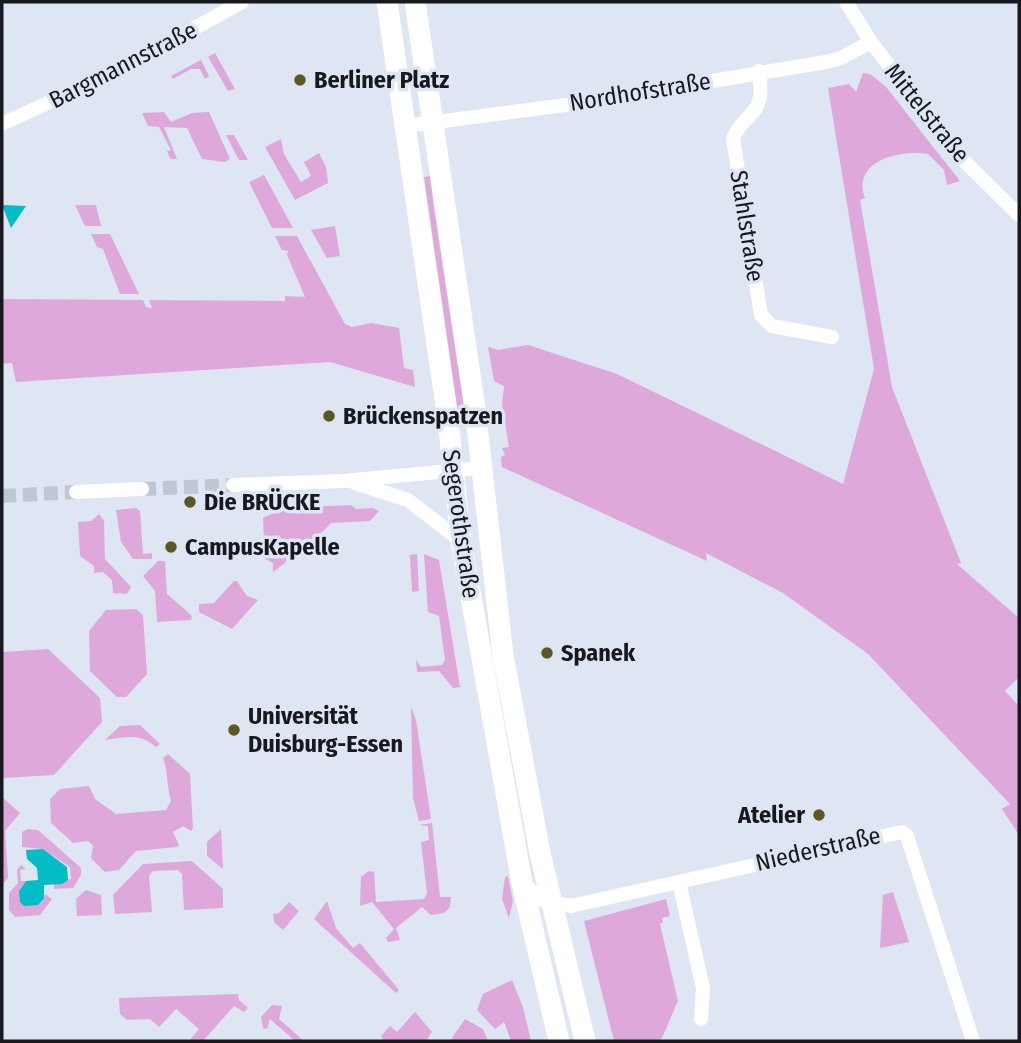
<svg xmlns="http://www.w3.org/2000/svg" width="1021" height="1043" font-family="'Fira Sans Condensed',sans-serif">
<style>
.green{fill:#dea8db}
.water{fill:#03bdc6}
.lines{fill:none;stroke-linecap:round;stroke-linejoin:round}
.street-tunnel{stroke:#c0c6d3;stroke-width:14;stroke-dasharray:14 7;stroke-linecap:butt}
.street{stroke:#fff;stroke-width:14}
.secondary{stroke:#fff;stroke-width:21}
.poi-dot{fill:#5b5824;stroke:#dee5f3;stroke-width:2.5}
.labels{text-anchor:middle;stroke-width:7;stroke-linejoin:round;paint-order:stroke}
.street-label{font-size:24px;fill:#17191e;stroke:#dee5f3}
.poi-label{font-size:24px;font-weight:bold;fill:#17191e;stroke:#dee5f3;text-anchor:start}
</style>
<rect width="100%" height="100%" fill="#dee5f3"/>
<!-- green -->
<path class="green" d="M215 53 235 89 228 91 208 57Z
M201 60 209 76 205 79 200 69H191L173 79 171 76Z
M863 73 870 74 886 87 960 181 947 185 944 170 928 154C900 149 851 161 865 198L860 200 892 387 961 563 957 564 1019 618V677L1005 691 1019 706V835L1002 809 1010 804 868 654 783 593 706 553 707 561 502 467 501 457 505 455 502 448 509 447 502 405 504 386 494 381 488 347 498 350 528 345 617 374 843 484 874 369 828 88 849 84 856 92Z
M164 112 171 122 192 113 209 112 230 159 225 162 202 159 187 128 164 127 177 159H170L167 151 171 150 159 127 148 126 142 113Z
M226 135H234L248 160H239Z
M281 139 284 154 301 182 311 176 304 162 319 153 326 167 328 183 295 200 265 147Z
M264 175 293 228H272L249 182Z
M430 176 434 208 467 427H460L424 177Z
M75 205H96L101 226H85Z
M335 226 340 256 327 258 311 230Z
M91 234H110L139 294H120L103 249 97 247Z
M275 236H297L345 324 352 327 371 323 399 328 404 368 413 370 415 387 330 362 16 382 12 363 2 364V299L143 300 146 307 152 308 149 300 285 301V296L305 297 287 255 288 251 282 250Z
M351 505 356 509 373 508 379 511 370 521 331 523 315 540 285 542 286 562 273 572V563L265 559 263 518C287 505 322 507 351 505Z
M136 508 140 511 143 554 152 553V559H133L121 542 116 510Z
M99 514 104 521 105 559 131 587 127 594 113 593 112 580 103 572 94 573V566L80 556 78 522 91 521Z
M417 554 419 591 412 592 410 555Z
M424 554 439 560 460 687 453 688 439 671 417 672 416 660 421 667 442 665 445 660 439 616 428 612Z
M158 561H165L167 594 192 616 191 620 157 622 155 591 143 576Z
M234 581H237L247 596 258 600 232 629 199 612V604L214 603Z
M136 609 143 615 147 674 126 697H117L90 671 89 631 106 610Z
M48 649 100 698 102 722 54 775 2 778V652Z
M411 707 416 720 431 819 419 821 413 798Z
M140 725 160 744 156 747C138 732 124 738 105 740L120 726Z
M168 754 190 774 193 828 191 831 183 826 173 832 179 845 177 847 136 851 119 870 105 872 91 858 93 846 88 841 73 843 51 823 50 799 60 789 89 786 95 799 116 814 166 810 171 801C167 786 168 773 163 758Z
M2 797 20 813 5 831 8 878 2 885Z
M432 823 440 897H451L450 907 444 913 431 915 422 907 396 928 400 940 388 942 386 938 394 929 372 902 360 906 361 877 369 871 374 872 376 902 424 899 427 893 421 842 429 840 428 826 419 825Z
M28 829 38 830 81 868V875L73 888 54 889V884L71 879 70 867 43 849 22 847V832Z
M221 829 223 869 207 856V842Z
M192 861 223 889V908L184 910 182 874 178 870 153 871 149 876 152 912 115 914 113 895 143 864Z
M21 865 26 869 20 870 21 881H26L19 891 44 898 45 894 52 899 40 915 15 917 9 910V893L18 883 17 870Z
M508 876 513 901 509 918 502 899 505 877Z
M86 890 101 895 102 915 77 916 76 899Z
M893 892 909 942 880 948 883 895Z
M666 899 670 916 662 918 663 922 660 924 678 1001 662 1038 656 1041H614L584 921Z
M327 901 336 928 353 948 360 943 399 990 396 993 314 919Z
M289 902 299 911 283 930 274 922 273 914 279 913Z
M512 980 523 1007 531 1041H511L504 1022 495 1029 477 1010 483 994Z
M238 994 239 1000 248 1008 244 1012 234 1006 203 1041H189L199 1029 176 1009 159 1027 150 1019 127 1020 120 1014 119 998Z
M272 1005 282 1006 279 1019 304 1041H295L270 1019 267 1029 263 1028 261 1017Z
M415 1012 432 1032 426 1041H384L381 1036 390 1026 397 1032Z
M465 1019 483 1029 488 1041H450Z"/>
<!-- water -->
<path class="water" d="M2 205 26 206 11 228Z
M43 849 67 867 68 880 62 884 44 885V898L38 905 24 906 20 902 19 891 26 881 38 880 37 868 27 859 26 850Z"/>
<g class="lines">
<!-- street-tunnel -->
<path class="street-tunnel" d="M142 489 233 485
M2 496 76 492"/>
<!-- street -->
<path class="street" d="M846 2 871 42 959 156 1019 215
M759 71C760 80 762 92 759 101 755 116 738 122 733 139L761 315 772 326 832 337
M2 124 111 74 242 2
M405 126 581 103 826 62 841 58 871 42
M355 483 408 500 461 541
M233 485 344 481 481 468
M76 492 142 489
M679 882 703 988 701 1019
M522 883 544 901 571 906 902 832 907 836 973 1041"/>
<!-- secondary -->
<path class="secondary" d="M387 2 448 420 461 541 522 883 559 1041
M415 2 475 408 503 655 540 853 585 1041"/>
</g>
<!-- markers -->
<g class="poi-dot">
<circle cx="300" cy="80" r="7"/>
<circle cx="329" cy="416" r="7"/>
<circle cx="190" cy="502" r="7"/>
<circle cx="171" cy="547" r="7"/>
<circle cx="547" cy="653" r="7"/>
<circle cx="234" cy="730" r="7"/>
<circle cx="819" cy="815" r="7"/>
</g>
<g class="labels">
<!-- street labels -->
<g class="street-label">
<text transform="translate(123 65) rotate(-27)" y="8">Bargmannstraße</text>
<text transform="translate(640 92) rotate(-9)" y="8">Nordhofstraße</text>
<text transform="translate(927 113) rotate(51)" y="8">Mittelstraße</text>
<text transform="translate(747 226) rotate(81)" y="8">Stahlstraße</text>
<text transform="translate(461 524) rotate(82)" y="8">Segerothstraße</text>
<text transform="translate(818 849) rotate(-13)" y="8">Niederstraße</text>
</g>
<!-- poi labels -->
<g class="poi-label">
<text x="314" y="88">Berliner Platz</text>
<text x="343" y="424">Brückenspatzen</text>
<text x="204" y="510">Die BRÜCKE</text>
<text x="185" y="555">CampusKapelle</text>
<text x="561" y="661">Spanek</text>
<text x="248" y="724">Universität<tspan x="248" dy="28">Duisburg-Essen</tspan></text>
<text x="805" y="823" text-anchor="end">Atelier</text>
</g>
</g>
<!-- border -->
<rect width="1021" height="1043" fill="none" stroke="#17191e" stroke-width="7"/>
</svg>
